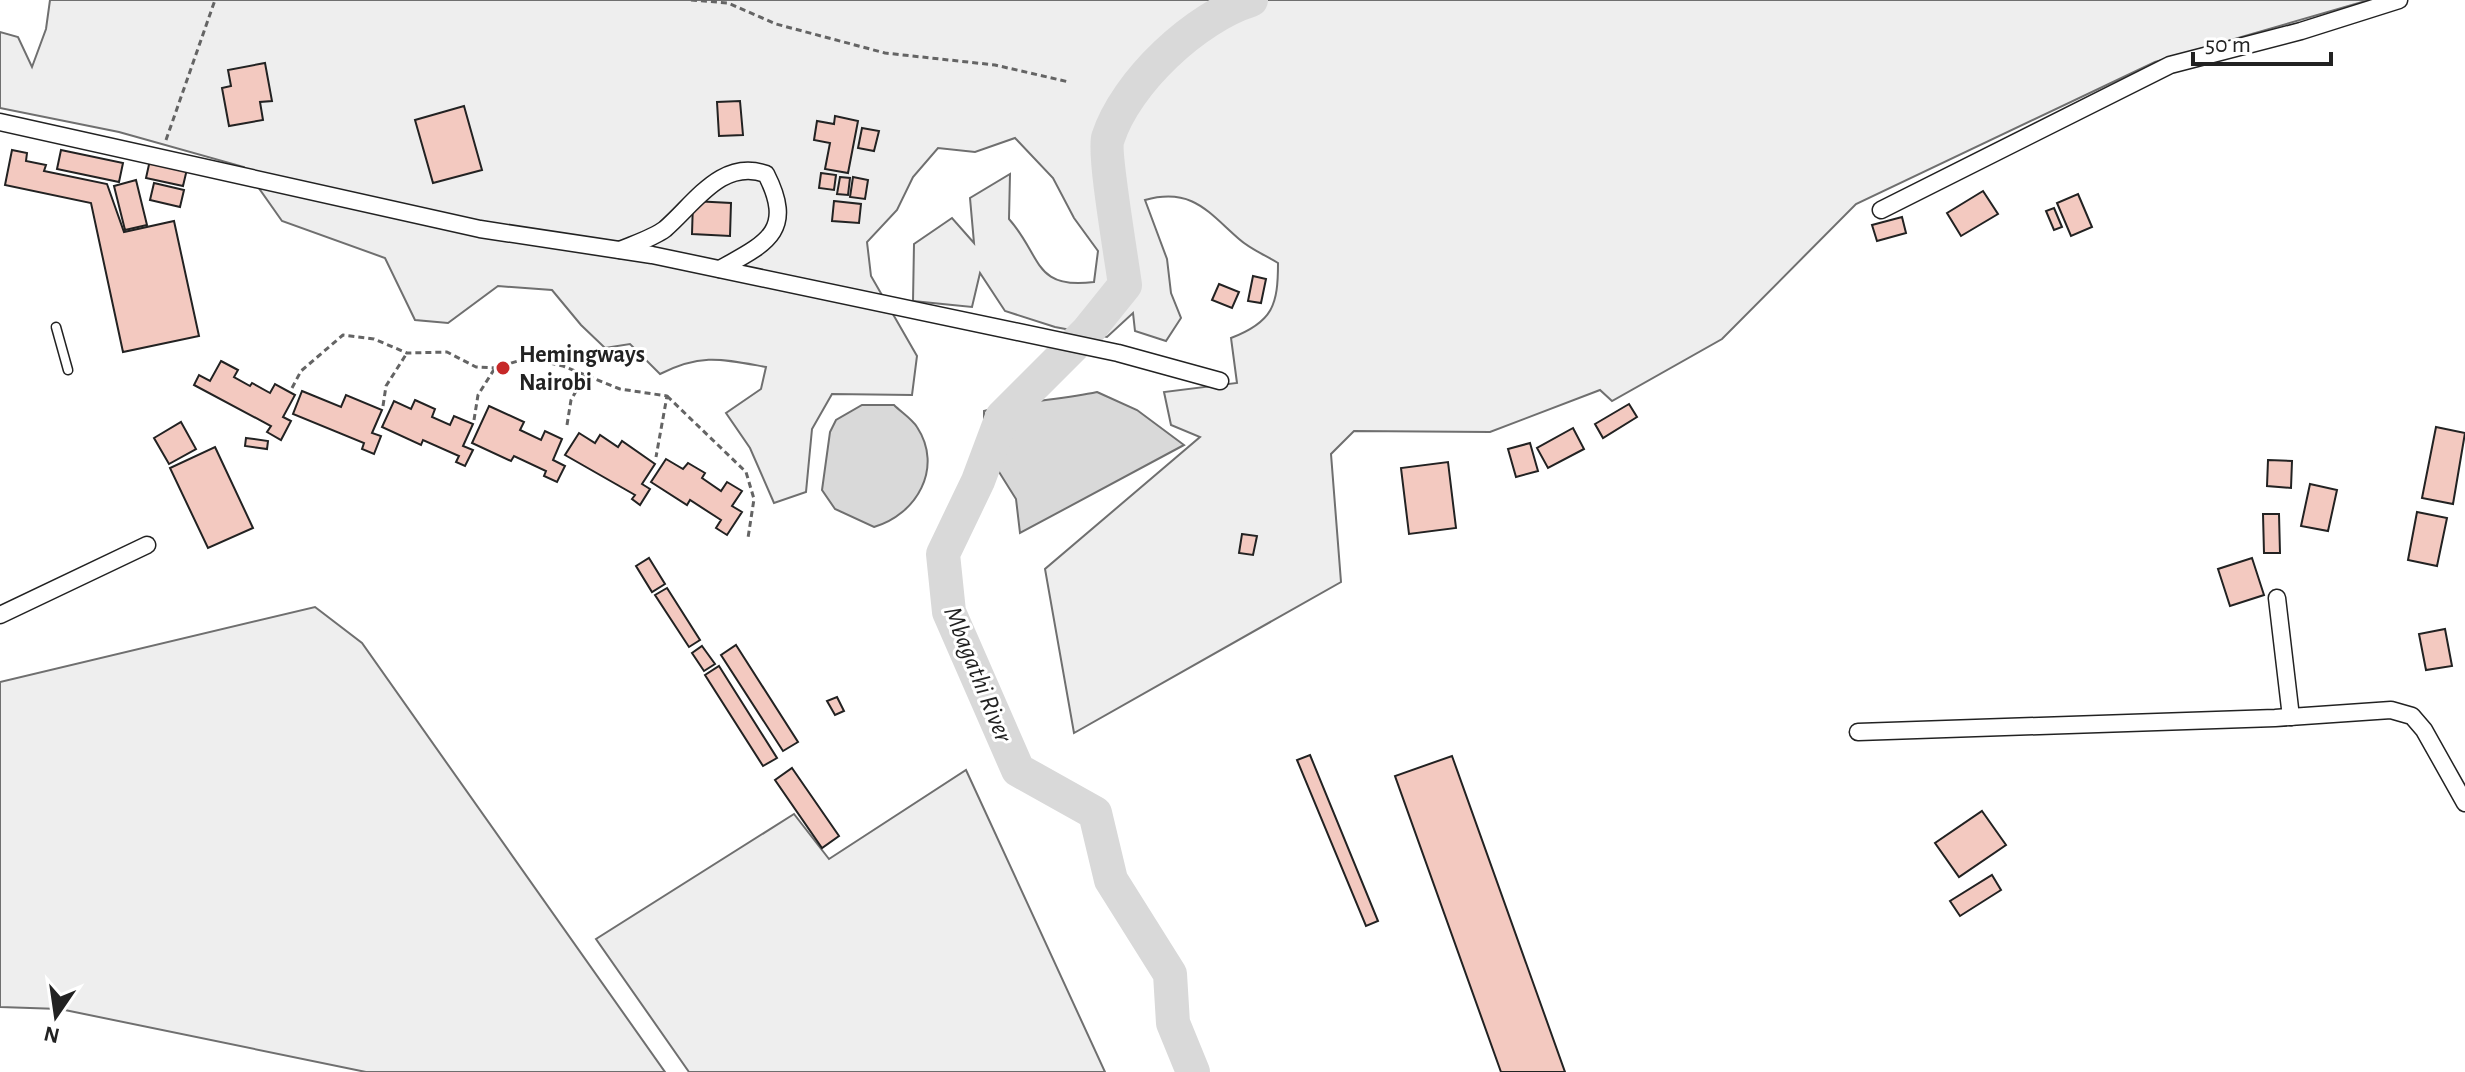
<svg xmlns="http://www.w3.org/2000/svg" width="2465" height="1072" font-family="'Alegreya Sans',sans-serif">
<rect width="100%" height="100%" fill="#fff"/>
<!-- green -->
<g fill="#eee" stroke="#6f6f6f" stroke-width="2">
<path d="M50,0H2369L2155,62L1856,204L1722,339L1612,401L1600,390L1490,432L1354,431L1331,454L1341,582L1074,733L1045,569L1200,437L1171,425L1164,392L1237,383L1231,338C1273,322 1278,305 1278,263C1265,255 1250,249 1239,239C1208,212 1192,187 1145,200L1167,259L1171,293L1181,318L1166,341L1135,331L1133,313L1107,337L1055,327L1005,311L980,273L972,307L913,301L914,244L952,218L974,243L970,198L1010,174L1009,219C1042,256 1033,290 1094,282L1098,251L1074,218L1053,178L1015,138L975,152L938,148L913,177L897,210L867,242L871,276L917,356L912,395L832,394L812,429L806,492L774,503L750,448L726,413L761,389L766,367C722,359 701,353 660,374L630,344L605,348L581,325L552,290L498,286L448,323L415,320L385,258L282,221L244,167L119,132L0,108V32L18,37L32,67L46,29Z"/>
<polygon points="315,607 362,643 665,1072 366,1072 60,1009 0,1007 0,682"/>
<polygon points="966,770 1105,1072 689,1072 596,939 794,814 829,859"/>
</g>
<!-- water -->
<g fill="#d9d9d9" stroke="#6f6f6f" stroke-width="2">
<path d="M1097,392L1137,410L1184,445L1020,533L1016,499L984,448V411C1022,401 1059,400 1097,392Z"/>
<path d="M862,405H894C901,412 912,419 917,427C944,468 916,515 874,527L835,509L822,490L830,432L836,420Z"/>
</g>
<g fill="none" stroke-linecap="round" stroke-linejoin="round">
<!-- river -->
<path stroke="#d9d9d9" stroke-width="34" d="M1193,1072L1173,1023L1170,974L1111,880L1095,813L1018,770L949,612L943,554L978,481L1002,417L1088,331L1125,285C1122,262 1103,151 1108,138C1126,82 1196,17 1251,0"/>
</g>
<!-- building -->
<g fill="#f3c9c0" stroke="#222" stroke-width="2">
<polygon points="265,63 272,101 260,102 263,120 229,126 222,88 231,86 228,70"/>
<polygon points="740,101 743,135 719,136 717,102"/>
<polygon points="464,106 482,170 433,183 415,120"/>
<polygon points="835,116 858,121 848,173 825,169 830,143 814,140 817,121 834,124"/>
<polygon points="862,128 879,131 874,151 858,148"/>
<polygon points="12,150 27,153 26,161 46,165 44,171 107,184 124,232 174,221 199,336 123,352 91,203 5,185"/>
<polygon points="61,150 123,163 119,182 57,169"/>
<polygon points="150,160 187,169 183,186 146,178"/>
<polygon points="821,173 836,175 834,190 819,188"/>
<polygon points="840,177 850,178 848,195 837,194"/>
<polygon points="853,177 868,180 865,199 850,197"/>
<polygon points="136,180 147,225 125,230 114,186"/>
<polygon points="154,183 184,190 180,207 150,200"/>
<polygon points="1983,191 1998,214 1961,236 1947,213"/>
<polygon points="2078,194 2092,227 2071,236 2057,203"/>
<polygon points="693,201 731,203 730,236 692,234"/>
<polygon points="834,201 861,204 859,223 832,221"/>
<polygon points="2054,208 2062,227 2054,230 2046,211"/>
<polygon points="1902,217 1906,233 1877,241 1872,225"/>
<polygon points="1253,276 1266,279 1261,303 1248,301"/>
<polygon points="1219,284 1239,292 1232,308 1212,300"/>
<polygon points="221,361 238,370 234,377 250,386 252,383 270,393 275,384 295,395 283,417 291,421 281,440 267,432 271,426 194,385 199,375 210,381"/>
<polygon points="302,391 341,407 346,395 382,410 372,433 381,436 374,454 362,449 364,443 293,414"/>
<polygon points="415,400 435,409 432,417 450,425 454,416 473,424 463,446 473,450 465,466 456,462 459,456 423,440 421,445 382,427 394,401 411,409"/>
<polygon points="1629,404 1637,417 1603,438 1595,424"/>
<polygon points="489,406 524,422 520,430 541,440 545,431 562,439 553,460 565,466 557,482 544,476 546,471 514,456 511,461 472,443"/>
<polygon points="181,422 196,449 169,464 154,438"/>
<polygon points="2436,427 2465,433 2453,504 2422,498"/>
<polygon points="1573,428 1584,449 1548,468 1537,448"/>
<polygon points="579,433 595,443 600,435 618,447 622,441 655,464 642,484 650,489 640,505 632,499 635,495 565,455"/>
<polygon points="246,438 268,441 267,449 245,446"/>
<polygon points="1530,443 1538,471 1516,477 1508,449"/>
<polygon points="215,447 253,528 208,548 170,468"/>
<polygon points="666,459 683,469 688,463 705,473 702,478 721,491 727,482 742,491 732,506 742,512 727,535 716,528 721,520 690,500 687,505 651,482"/>
<polygon points="2268,460 2292,461 2291,488 2267,486"/>
<polygon points="1448,462 1456,528 1409,534 1401,468"/>
<polygon points="2310,484 2337,490 2328,531 2301,526"/>
<polygon points="2417,512 2447,518 2437,566 2408,560"/>
<polygon points="2263,514 2279,514 2280,553 2264,553"/>
<polygon points="1242,534 1257,536 1253,555 1239,553"/>
<polygon points="649,558 665,584 652,592 636,566"/>
<polygon points="2252,558 2264,595 2230,606 2218,569"/>
<polygon points="667,588 700,640 689,647 655,595"/>
<polygon points="2445,629 2452,666 2426,670 2419,634"/>
<polygon points="736,645 798,742 783,751 721,655"/>
<polygon points="702,646 715,664 704,671 692,653"/>
<polygon points="719,666 777,758 763,766 705,675"/>
<polygon points="837,697 844,711 835,715 827,701"/>
<polygon points="1310,755 1378,921 1366,926 1297,760"/>
<polygon points="1452,756 1565,1072 1501,1072 1395,776"/>
<polygon points="792,768 839,836 822,848 775,780"/>
<polygon points="1982,811 2006,845 1959,877 1935,843"/>
<polygon points="1992,875 2001,890 1960,916 1950,901"/>
</g>
<g fill="none" stroke-linecap="round" stroke-linejoin="round">
<!-- service casing -->
<g stroke="#222" stroke-width="11">
<polyline id="service" points="56,327 68,370"/>
</g>
<!-- minor casing -->
<g stroke="#222" stroke-width="19">
<g id="minor">
<polyline points="0,122 480,229 652,255 1118,353 1220,381"/>
<polyline points="1881,210 2170,65 2301,31 2399,0"/>
<path d="M620,250C634,244 653,238 665,229C695,203 722,158 766,174C795,231 767,243 720,269"/>
<polyline points="2277,598 2291,717"/>
<polyline points="0,615 147,545"/>
<polyline points="1858,732 2275,718 2391,710 2412,716 2424,730 2465,803"/>
</g>
</g>
<!-- path -->
<g stroke="#646464" stroke-width="3" stroke-dasharray="6 4" stroke-linecap="butt">
<polyline points="691,0 728,3 776,24 885,53 995,65 1069,82"/>
<polyline points="166,140 215,0"/>
<polyline points="292,388 301,371 343,335 374,339 407,353 447,352 476,367 495,368 528,358 563,366 620,389 667,396 656,457"/>
<polyline points="667,396 746,472 754,499 748,538"/>
<polyline points="383,406 386,386 407,353"/>
<polyline points="474,420 478,395 495,368"/>
<polyline points="567,425 571,400 585,375"/>
</g>
<!-- service -->
<use href="#service" stroke="#fff" stroke-width="8"/>
<!-- minor -->
<use href="#minor" stroke="#fff" stroke-width="16"/>
</g>
<!-- markers -->
<circle fill="#c62828" stroke="#fff" stroke-width="3" cx="503" cy="368" r="8"/>
<g text-anchor="middle" stroke-width="6" stroke-linejoin="round" paint-order="stroke">
<!-- poi labels -->
<g font-size="24" font-weight="bold" fill="#222" stroke="#fff" text-anchor="start">
<text x="519" y="362">Hemingways<tspan x="519" dy="28">Nairobi</tspan></text>
</g>
<!-- water labels -->
<g font-size="26" font-style="italic" fill="#222" stroke="#fff">
<text transform="translate(979 674) rotate(68)" y="9">Mbagathi River</text>
</g>
</g>
<!-- north arrow -->
<g transform="translate(56 1016) rotate(193)" stroke="#ffffff" stroke-width="6" paint-order="stroke">
<path d="M0-6L14 30L0 20L-14 30Z" fill="#222222"/>
<text y="-12" font-size="22" font-weight="bold" text-anchor="middle" fill="#222222">N</text>
</g>
<!-- scale -->
<path d="M2193 52v12h138v-12" fill="none" stroke="#222222" stroke-width="4"/>
<text x="2205" y="52" font-size="24" fill="#222222" stroke="#ffffff" stroke-width="6" paint-order="stroke">50 m</text>
</svg>
